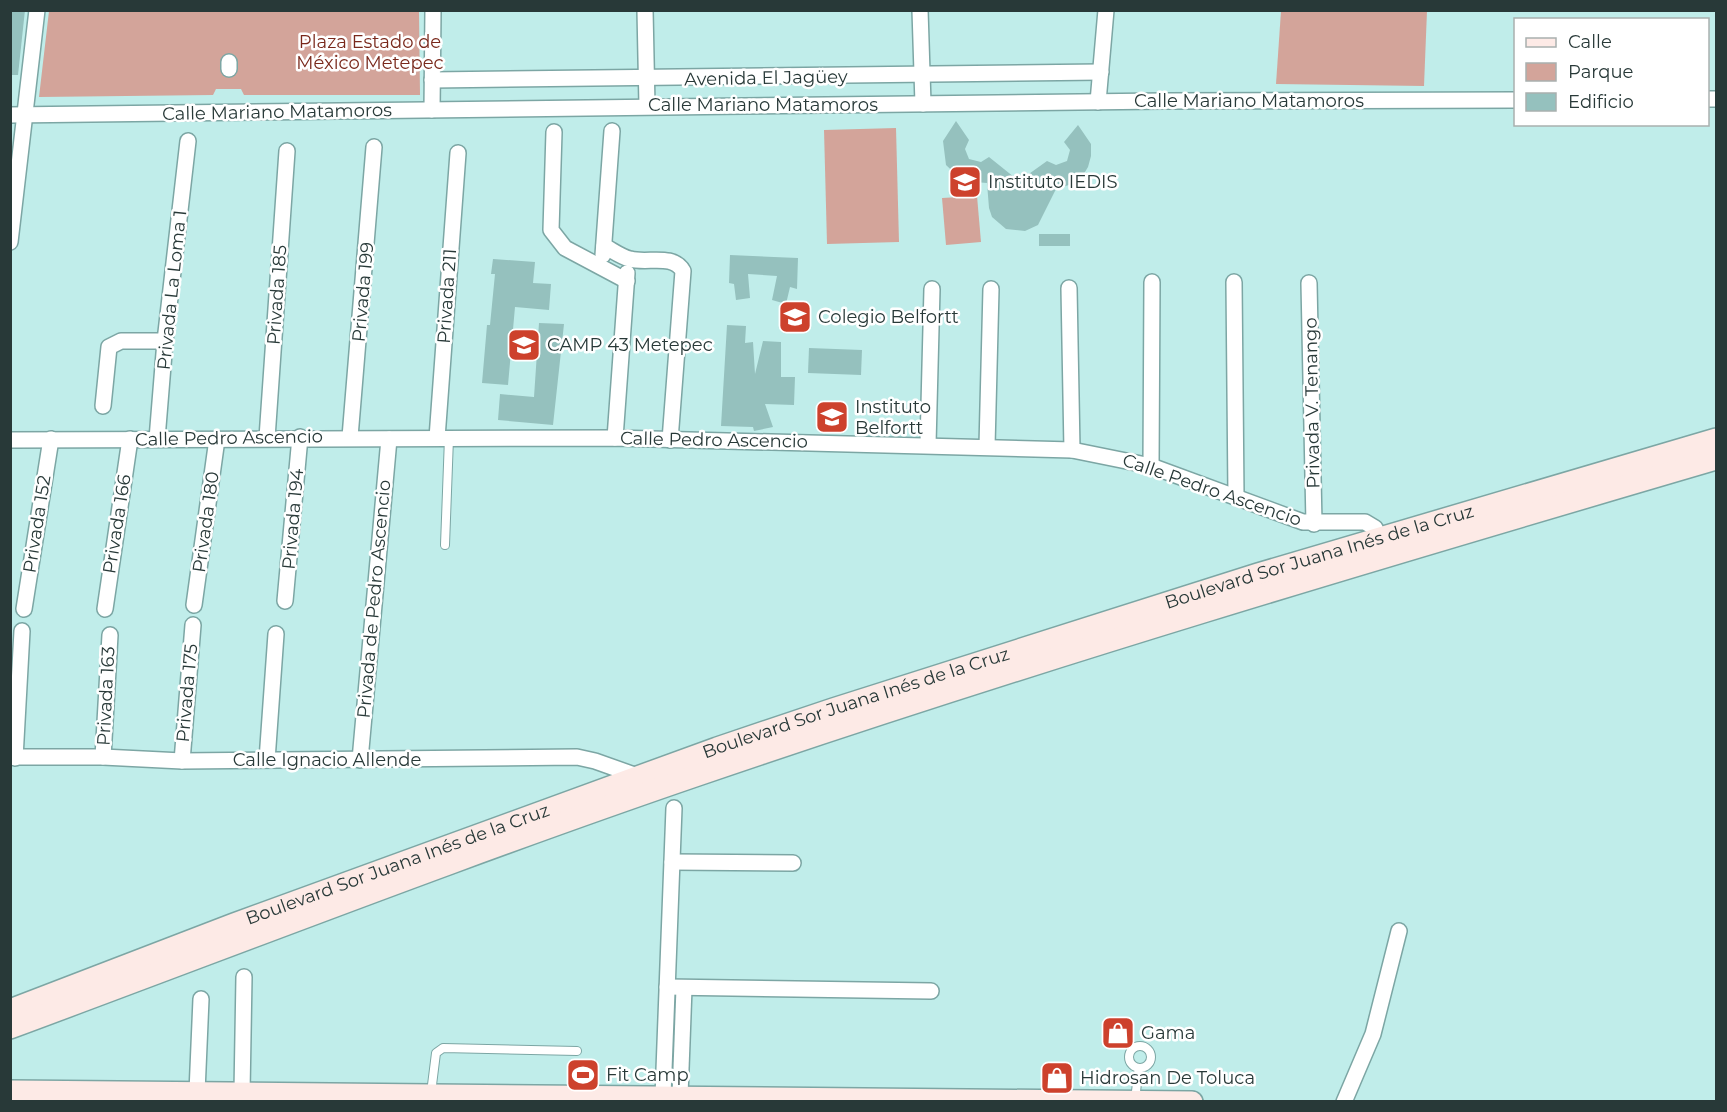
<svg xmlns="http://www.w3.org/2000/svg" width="1727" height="1112" font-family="Montserrat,sans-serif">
<rect width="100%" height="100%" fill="#c0edea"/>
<!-- green -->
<g fill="#d3a49a">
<polygon points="49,11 419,11 420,95 244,95 241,89 216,89 213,95 39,97"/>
<polygon points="1281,11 1427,11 1424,86 1276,84"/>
<polygon points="896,128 899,242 827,244 824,130"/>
<polygon points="977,196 981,242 946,245 942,198"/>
</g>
<!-- building -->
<g fill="#95c1be">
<polygon points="10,10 25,10 18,75 10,75"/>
<polygon points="956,121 969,140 965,149 969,159 981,162 989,157 1019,181 1047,161 1056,165 1067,161 1070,150 1064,142 1078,125 1091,144 1091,156 1088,167 1082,177 1072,184 1056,189 1038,225 1025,231 1006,229 992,217 989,208 987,183 963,181 946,165 943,141"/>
<rect x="1039" y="234" width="31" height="12"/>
<polygon points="730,255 798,258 797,289 790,287 786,304 772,300 777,276 748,274 750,298 736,300 734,284 729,283"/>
<polygon points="493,259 535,262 533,283 551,284 549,310 515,307 508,385 482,383 487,325 490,325 495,274 491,274"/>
<polygon points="539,323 564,324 553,425 498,420 500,394 534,397"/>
<polygon points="727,325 746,326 745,343 753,342 755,374 763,341 781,342 781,377 795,377 794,405 765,404 773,427 754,431 753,427 721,426"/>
<polygon points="809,348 862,350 861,375 808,373"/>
</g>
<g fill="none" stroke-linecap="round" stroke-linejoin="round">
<!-- lane casing -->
<g stroke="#7ca6a4" stroke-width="10">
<g id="lane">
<polyline points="445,545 449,438"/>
<circle cx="1140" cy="1057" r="11"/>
<polyline points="431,1093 436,1053 443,1048 577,1051"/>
<polyline points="1135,1099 1139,1068"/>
</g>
</g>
<!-- street casing -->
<g stroke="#7ca6a4" stroke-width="18">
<g id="street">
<polyline points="645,10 647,106"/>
<polyline points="920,10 923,104"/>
<polyline points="229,69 229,62"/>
<polyline points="432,80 1101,72"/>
<polyline points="1708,99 1716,99"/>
<polyline points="1098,102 1106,10"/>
<polyline points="432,110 433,10"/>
<polyline points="10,115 1163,101 1516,100"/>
<polyline points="554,132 551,230 565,248 627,281"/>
<polyline points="10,242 37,10"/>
<path d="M604,246C612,250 621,257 630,259C647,264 673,253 683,271L670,440"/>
<polyline points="603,255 612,131"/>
<polyline points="1234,282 1236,497"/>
<polyline points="1309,283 1314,524"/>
<polyline points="1069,288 1072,450"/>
<polyline points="103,406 109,347 121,341 165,341"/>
<polyline points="350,437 374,147"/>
<polyline points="267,438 287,151"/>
<polyline points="437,438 458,153"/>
<polyline points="615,438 627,273"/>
<polyline points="157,439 165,341 188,141"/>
<polyline points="10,440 615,438 1072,450 1151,466 1303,522 1365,522 1375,528 1383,546"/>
<polyline points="928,444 932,289"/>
<polyline points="987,446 991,289"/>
<polyline points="1151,466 1152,282"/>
<polyline points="285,601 300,437"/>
<polyline points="194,605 217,439"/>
<polyline points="24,609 51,439"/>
<polyline points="105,609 130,439"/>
<polyline points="10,757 103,757 182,761 577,757 595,761 640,777"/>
<polyline points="103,757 110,635"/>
<polyline points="15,758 22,631"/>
<polyline points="267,760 276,634"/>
<polyline points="360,760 389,439"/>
<polyline points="182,761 193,625"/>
<polyline points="672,862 793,863"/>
<polyline points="667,987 931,991"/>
<polyline points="197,1092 201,999"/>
<polyline points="242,1092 244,977"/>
<polyline points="663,1096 674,808"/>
<polyline points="680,1096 684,988"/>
<polyline points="1344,1102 1373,1034 1399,931"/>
</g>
</g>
<!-- secondary casing -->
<g stroke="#7ca6a4" stroke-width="24">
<g id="secondary">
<path id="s1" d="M10,1010L234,924L717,748L833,709L1258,574L1716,439"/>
<path d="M10,1028C239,943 467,854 698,775C1034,660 1375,559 1716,459"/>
<polyline points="10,1091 1192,1102"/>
</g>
</g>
<!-- lane -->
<use href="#lane" stroke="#fff" stroke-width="8"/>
<!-- street -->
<use href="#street" stroke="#fff" stroke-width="15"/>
<!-- secondary -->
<use href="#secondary" stroke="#fdeae6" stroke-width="21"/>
</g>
<!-- icons -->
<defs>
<g id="school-square" transform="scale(1.725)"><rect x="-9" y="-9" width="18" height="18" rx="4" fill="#cd412c" stroke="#fff"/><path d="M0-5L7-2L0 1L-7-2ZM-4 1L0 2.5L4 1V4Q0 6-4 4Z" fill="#fff"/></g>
<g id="shop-square" transform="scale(1.725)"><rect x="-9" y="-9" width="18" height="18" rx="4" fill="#cd412c" stroke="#fff"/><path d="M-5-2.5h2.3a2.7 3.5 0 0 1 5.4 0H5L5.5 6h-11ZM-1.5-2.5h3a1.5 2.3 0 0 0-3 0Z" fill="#fff"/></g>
<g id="stadium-square" transform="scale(1.725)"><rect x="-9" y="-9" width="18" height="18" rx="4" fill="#cd412c" stroke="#fff"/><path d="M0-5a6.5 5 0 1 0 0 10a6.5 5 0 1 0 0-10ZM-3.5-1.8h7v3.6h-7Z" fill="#fff"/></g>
</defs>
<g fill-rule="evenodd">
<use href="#school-square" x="965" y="182"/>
<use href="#school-square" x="795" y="317"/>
<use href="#school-square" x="524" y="345"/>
<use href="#school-square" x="832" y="417"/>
<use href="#shop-square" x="1118" y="1033"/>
<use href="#stadium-square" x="583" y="1075"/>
<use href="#shop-square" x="1057" y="1078"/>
</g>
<g text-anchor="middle" stroke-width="5" stroke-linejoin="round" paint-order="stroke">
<!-- park labels -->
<g font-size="18" fill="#79281b" stroke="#fff">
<text x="370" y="48">Plaza Estado de<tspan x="370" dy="21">México Metepec</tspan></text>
</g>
<!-- street labels -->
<g font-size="18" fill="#283938" stroke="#fff">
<text transform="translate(766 78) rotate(-1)" y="6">Avenida El Jagüey</text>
<text x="1249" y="107">Calle Mariano Matamoros</text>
<text x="763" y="111">Calle Mariano Matamoros</text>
<text transform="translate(277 112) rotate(-1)" y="6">Calle Mariano Matamoros</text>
<text transform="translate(172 290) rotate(-84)" y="6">Privada La Loma 1</text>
<text transform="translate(363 292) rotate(-85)" y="6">Privada 199</text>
<text transform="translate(277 295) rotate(-86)" y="6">Privada 185</text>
<text transform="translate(447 296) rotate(-86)" y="6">Privada 211</text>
<text transform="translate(1312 403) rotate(-91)" y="6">Privada V. Tenango</text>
<text transform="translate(229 438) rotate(-1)" y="6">Calle Pedro Ascencio</text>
<text transform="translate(714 440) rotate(1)" y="6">Calle Pedro Ascencio</text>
<text transform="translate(1212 490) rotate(19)" y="6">Calle Pedro Ascencio</text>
<text transform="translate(293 519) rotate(-85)" y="6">Privada 194</text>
<text transform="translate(206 522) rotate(-82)" y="6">Privada 180</text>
<text transform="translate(37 524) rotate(-81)" y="6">Privada 152</text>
<text transform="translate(117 524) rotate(-81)" y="6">Privada 166</text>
<text dy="6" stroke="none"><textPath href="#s1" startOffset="1386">Boulevard Sor Juana Inés de la Cruz</textPath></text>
<text transform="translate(374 599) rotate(-85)" y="6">Privada de Pedro Ascencio</text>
<text transform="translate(187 693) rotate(-85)" y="6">Privada 175</text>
<text transform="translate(106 696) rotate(-87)" y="6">Privada 163</text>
<text dy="6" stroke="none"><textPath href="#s1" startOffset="900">Boulevard Sor Juana Inés de la Cruz</textPath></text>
<text x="327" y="766">Calle Ignacio Allende</text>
<text dy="6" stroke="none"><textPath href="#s1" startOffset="414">Boulevard Sor Juana Inés de la Cruz</textPath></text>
</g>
<!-- poi labels -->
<g font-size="18" fill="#283938" stroke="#fff" text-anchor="start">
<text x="988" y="188">Instituto IEDIS</text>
<text x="818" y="323">Colegio Belfortt</text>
<text x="547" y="351">CAMP 43 Metepec</text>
<text x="855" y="413">Instituto<tspan x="855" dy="21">Belfortt</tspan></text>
<text x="1141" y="1039">Gama</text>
<text x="606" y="1081">Fit Camp</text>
<text x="1080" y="1084">Hidrosan De Toluca</text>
</g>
</g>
<!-- border -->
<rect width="1727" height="1112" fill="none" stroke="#283938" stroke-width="24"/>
<!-- legend -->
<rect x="1514" y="18" width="195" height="108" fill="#ffffff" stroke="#a9b0af" stroke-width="1.5"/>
<rect x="1526" y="38" width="30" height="9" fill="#fdeae6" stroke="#a9b0af" stroke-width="1.5"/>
<text x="1568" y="48" font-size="18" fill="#283938">Calle</text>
<rect x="1526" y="63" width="30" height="18" fill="#d3a49a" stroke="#a9b0af" stroke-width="1.5"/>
<text x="1568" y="78" font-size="18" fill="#283938">Parque</text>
<rect x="1526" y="93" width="30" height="18" fill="#95c1be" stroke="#a9b0af" stroke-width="1.5"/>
<text x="1568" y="108" font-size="18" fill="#283938">Edificio</text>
</svg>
